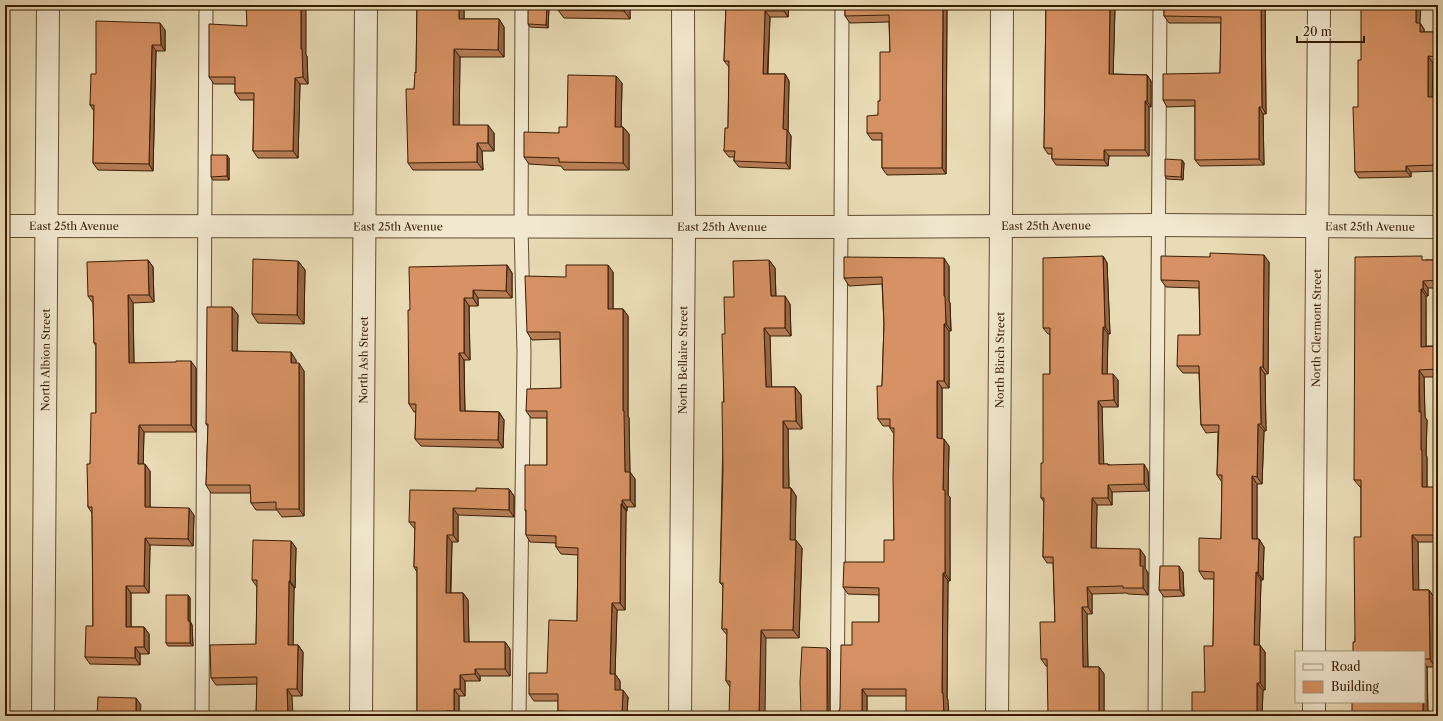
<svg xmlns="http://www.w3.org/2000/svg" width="1443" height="721" font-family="'Libre Caslon Text',serif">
<rect width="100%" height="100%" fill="#e9dbb5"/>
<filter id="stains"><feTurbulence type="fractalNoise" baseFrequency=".005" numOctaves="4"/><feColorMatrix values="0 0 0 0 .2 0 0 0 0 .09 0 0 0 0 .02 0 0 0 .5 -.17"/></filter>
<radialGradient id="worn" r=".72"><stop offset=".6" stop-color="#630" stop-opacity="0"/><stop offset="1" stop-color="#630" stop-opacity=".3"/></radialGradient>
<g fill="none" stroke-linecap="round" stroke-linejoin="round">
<!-- service casing -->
<g stroke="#654c30" stroke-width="15">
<g id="service">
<polyline points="202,716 206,5"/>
<polyline points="519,716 524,353 521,226 522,5"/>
<polyline points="837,716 841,227 842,5"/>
<polyline points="1155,716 1160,5"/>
</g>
</g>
<!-- minor casing -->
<g stroke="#654c30" stroke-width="24">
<g id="minor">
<path id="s1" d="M5,226L841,227L1159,225L1438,227"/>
<path id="s2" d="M1314,652L1319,5"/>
<path id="s3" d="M43,716L48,5"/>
<path id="s4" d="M361,716L366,5"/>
<path id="s5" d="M680,716L684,227L683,5"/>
<path id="s6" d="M997,716L1001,227L1002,5"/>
<polyline points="1314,716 1314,702"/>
</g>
</g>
<!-- service -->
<use href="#service" stroke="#f1e8cf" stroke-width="13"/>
<!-- minor -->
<use href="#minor" stroke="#f1e8cf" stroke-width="22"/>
</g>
<!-- wall -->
<g fill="#b87e56" stroke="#391c03">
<polygon points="417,5 464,5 464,19 499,19 504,27 504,57 460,57 459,125 494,133 494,151 482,151 483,170 413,170 408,163 414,89 416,73"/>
<polygon points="558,5 630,5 630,19 564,18 558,10"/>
<polygon points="726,5 789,5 788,17 770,17 768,74 785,74 789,81 788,131 791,136 790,169 739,167 734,161 734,157 729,157 724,151 728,128 729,67 724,61"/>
<polygon points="845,5 947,5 946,174 887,175 882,168 882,140 872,140 867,133 878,115 880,101 890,52 889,22 850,23 845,16"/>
<polygon points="1046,5 1121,5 1121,8 1115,8 1113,74 1147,75 1151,81 1151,107 1149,107 1149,156 1109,156 1108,166 1056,165 1052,159 1052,154 1048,154 1044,148"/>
<polygon points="1164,5 1265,5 1266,114 1263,114 1264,165 1200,166 1195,160 1195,106 1167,107 1163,100 1220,73 1221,23 1169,23 1164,16"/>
<polygon points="549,8 548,28 530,27 528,24"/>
<polygon points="1420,23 1424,29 1424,32 1438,32 1438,63 1433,63 1432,97 1438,97 1438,171 1411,172 1411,177 1359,178 1355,172 1358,107"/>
<polygon points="247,26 306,55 307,56 308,84 300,84 298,158 258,158 253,151 254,100 240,100 235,93 235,84 214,84 209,77"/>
<polygon points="165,30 165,51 156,51 153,171 98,170 93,163 94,111 90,105 96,74"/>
<polygon points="622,83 621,127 623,127 629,134 629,170 564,170 561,166 529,164 524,157 567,127"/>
<polygon points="229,158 229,180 213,180 211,177"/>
<polygon points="1182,160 1184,163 1183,180 1167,179 1165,176"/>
<polygon points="1103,256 1107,263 1110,334 1108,334 1107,374 1118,380 1118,407 1102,407 1103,464 1108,464 1109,465 1148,471 1149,491 1112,492 1112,505 1097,505 1096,548 1145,556 1145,568 1148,573 1148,595 1128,594 1127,593 1092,594 1092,614 1087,614 1088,667 1099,667 1104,674 1104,716 1048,666 1046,666 1041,659 1055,622 1053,563 1047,563 1043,557 1044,502 1041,498 1050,374 1050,334 1048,334 1043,328"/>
<polygon points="148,260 153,267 154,302 133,303 134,363 196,368 196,432 144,432 143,464 150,471 150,507 194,515 193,546 150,545 149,593 131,593 131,627 144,627 149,634 149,654 140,654 140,665 90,664 85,657 93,626 92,513 88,507 90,464 96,413 96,346 94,343 93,303 88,296"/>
<polygon points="769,260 775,268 776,296 790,304 791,336 770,336 771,387 795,387 801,395 802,429 788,429 789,488 791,488 796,496 795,540 802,548 799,638 766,638 730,687 726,681 727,635 722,629 723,586 720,583 725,334 734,297"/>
<polygon points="1425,260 1438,260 1438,288 1428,288 1428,296 1426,296 1426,346 1438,346 1438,377 1424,377 1425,417 1427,420 1426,455 1427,457 1427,487 1438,493 1438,542 1418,542 1418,590 1429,590 1434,597 1435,667 1427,667 1428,716 1352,716 1424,702 1424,652 1355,642 1361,537 1361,487 1360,487 1354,480"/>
<polygon points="298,261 305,270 304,324 258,323 252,314"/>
<polygon points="1269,262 1268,374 1265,374 1266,431 1264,431 1262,484 1257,484 1257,539 1259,539 1264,547 1263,580 1261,580 1259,645 1265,652 1265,690 1263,690 1262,716 1192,716 1205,692 1213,646 1214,579 1204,579 1199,571 1221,539 1222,482 1217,475 1218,432 1206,433 1201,425 1199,373 1183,373 1177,366 1200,335 1199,288 1166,287 1161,280"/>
<polygon points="507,265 512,273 512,298 478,298 478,306 469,306 470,360 464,360 465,411 499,412 504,420 503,448 421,446 415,439 416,412 414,412 409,404 410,310"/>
<polygon points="949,266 949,301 950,303 951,331 949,331 949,388 942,388 942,439 949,446 948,495 950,497 950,581 948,581 947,698 948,700 906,696 867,696 867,716 837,716 836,715 840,709 852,645 879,622 879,595 848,594 843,587 884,562 894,540 894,434 890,428 890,426 883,426 878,419 882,386 884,324 882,284 849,286 844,278"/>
<polygon points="613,272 613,309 623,309 628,316 628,416 629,418 630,472 635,479 635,507 627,507 627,511 626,511 625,610 617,610 615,674 620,681 620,690 628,697 627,716 562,716 558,711 558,701 534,701 529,694 547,673 577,621 578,555 561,554 556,547 556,543 530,542 526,535 526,512 525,510 547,465 547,418 531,418 526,411 561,388 560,339 532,340 527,332 566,277"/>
<polygon points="232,307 238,315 237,351 296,360 296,363 304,371 304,516 282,517 277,510 256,510 251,503 251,493 211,493 206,485 208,427 206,424"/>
<polygon points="509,489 514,496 514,517 458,515 458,542 452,542 451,593 463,593 468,600 469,642 505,642 510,649 510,676 480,676 480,681 465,681 465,696 459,696 459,716 417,716 417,572 414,567 415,529 409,522 476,491"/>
<polygon points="291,541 296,548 295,588 294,588 293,645 298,645 303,652 302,696 292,696 256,715 257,684 216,685 211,678 256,644 257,587 252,580"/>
<polygon points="1183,572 1184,596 1164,597 1159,590"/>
<polygon points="188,595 190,598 190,621 192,625 193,646 168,646 166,643"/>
</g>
<!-- shaded-wall -->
<g fill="#966646" stroke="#391c03">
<polygon points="301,5 306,5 306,55 307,56 308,84 303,77 301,49"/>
<polygon points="459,5 464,5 464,27 459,19"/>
<polygon points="547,5 549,8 548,28 546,25"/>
<polygon points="624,5 630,5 630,19 624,11"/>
<polygon points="784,5 789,5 788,17 784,11"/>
<polygon points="943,5 947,5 946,174 942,168"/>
<polygon points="1110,5 1113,5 1115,8 1113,80 1109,74"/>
<polygon points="1261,5 1265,5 1266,114 1262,107"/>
<polygon points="1416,5 1421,5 1420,23 1424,29 1424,38 1420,32 1416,23"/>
<polygon points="765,11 770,17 767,80 763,74"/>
<polygon points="499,19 504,27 504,57 498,50"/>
<polygon points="160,23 165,30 165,51 161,45"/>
<polygon points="152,45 156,51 153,171 149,164"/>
<polygon points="454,49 460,57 459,133 453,125"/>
<polygon points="1428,56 1433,63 1432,103 1428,97"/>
<polygon points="785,74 789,81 788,131 791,136 790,169 786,163 783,129"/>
<polygon points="1147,75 1151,81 1151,107 1147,101"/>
<polygon points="616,76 622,83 621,134 615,127"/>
<polygon points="295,78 300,84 298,158 293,151"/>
<polygon points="1145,101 1149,107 1149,156 1145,150"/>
<polygon points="1259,107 1263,114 1264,165 1259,159"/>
<polygon points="488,125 494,133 494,151 488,143"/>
<polygon points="623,127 629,134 629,170 623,163"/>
<polygon points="477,143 482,151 483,170 477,162"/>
<polygon points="1104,150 1109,156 1108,166 1104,160"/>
<polygon points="227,155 229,158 229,180 227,176"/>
<polygon points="1182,160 1184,163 1183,180 1181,177"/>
<polygon points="1406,166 1411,172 1411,177 1406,171"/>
<polygon points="1264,255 1269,262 1268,374 1263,367"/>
<polygon points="1103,256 1107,263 1110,334 1105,327"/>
<polygon points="944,258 949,266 949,301 950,303 951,331 946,324 944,296"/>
<polygon points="148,260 153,267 154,302 149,295"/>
<polygon points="769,260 775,268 776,304 771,296"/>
<polygon points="298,261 305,270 304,324 297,315"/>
<polygon points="507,265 512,273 512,298 506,291"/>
<polygon points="608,265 613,272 613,316 608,309"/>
<polygon points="1423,281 1428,288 1428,296 1423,289"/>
<polygon points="1421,289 1426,296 1426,354 1421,347"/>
<polygon points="473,290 478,298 478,306 473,298"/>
<polygon points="128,295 133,303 134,370 129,363"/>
<polygon points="785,296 790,304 791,336 785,328"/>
<polygon points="464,298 469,306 470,360 464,353"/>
<polygon points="232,307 238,315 237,359 232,351"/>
<polygon points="623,309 628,316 628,416 629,418 630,479 625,472 623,411"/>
<polygon points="944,324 949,331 949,388 944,381"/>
<polygon points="1103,327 1108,334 1107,380 1102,374"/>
<polygon points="764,328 770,336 772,395 766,387"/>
<polygon points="291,352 296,360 296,371 291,363"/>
<polygon points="459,353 464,360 465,419 460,411"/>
<polygon points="191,361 196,368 196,432 191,425"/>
<polygon points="299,363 304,371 304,516 299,509"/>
<polygon points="1260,367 1265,374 1266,431 1261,424"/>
<polygon points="1419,370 1424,377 1425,417 1427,420 1426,455 1427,457 1427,495 1422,487"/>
<polygon points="1113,374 1118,380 1118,407 1114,400"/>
<polygon points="937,381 942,388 942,446 937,438"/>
<polygon points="795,387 801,395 802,429 796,421"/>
<polygon points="1098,401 1102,407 1104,470 1099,464"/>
<polygon points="499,412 504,420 503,448 498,440"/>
<polygon points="783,421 788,429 789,496 783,488"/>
<polygon points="1258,424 1264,431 1262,484 1257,477"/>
<polygon points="139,425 144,432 143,471 138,464"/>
<polygon points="944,439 949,446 948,495 950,497 950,581 945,573 943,490"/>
<polygon points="145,464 150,471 150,515 145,507"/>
<polygon points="1144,464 1148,471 1149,491 1144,484"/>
<polygon points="630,472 635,479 635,507 630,500"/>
<polygon points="1252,476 1257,484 1257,546 1252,539"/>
<polygon points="1108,485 1112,492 1112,505 1108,498"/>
<polygon points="1434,487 1438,493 1438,516 1434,510"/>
<polygon points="791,488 796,496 795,548 790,540"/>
<polygon points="509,489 514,496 514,517 509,510"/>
<polygon points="1092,498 1097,505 1096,555 1091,548"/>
<polygon points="622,500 627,507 627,511 622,504"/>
<polygon points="621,504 626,511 625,610 620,603"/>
<polygon points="189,508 194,515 193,546 188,539"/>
<polygon points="453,508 458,515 458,542 453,535"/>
<polygon points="447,535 452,542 450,600 446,593"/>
<polygon points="1412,535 1418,542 1419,598 1413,590"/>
<polygon points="145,538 150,545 149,593 144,586"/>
<polygon points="1259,539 1264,547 1263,580 1258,573"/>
<polygon points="796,540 802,548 799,638 793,630"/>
<polygon points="291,541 296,548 295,588 290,581"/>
<polygon points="1140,549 1145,556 1145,568 1148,573 1148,595 1143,588 1140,566"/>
<polygon points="1179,566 1183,572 1184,596 1180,590"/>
<polygon points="1256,572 1261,580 1259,652 1254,645"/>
<polygon points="943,573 948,581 947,698 948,700 949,716 944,716 942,693"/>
<polygon points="289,581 294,588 293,652 288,645"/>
<polygon points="126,586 131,593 131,634 126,627"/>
<polygon points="1087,587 1092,594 1092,614 1088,607"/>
<polygon points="1429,590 1434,597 1435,667 1430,659"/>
<polygon points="463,593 468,600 469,649 464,642"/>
<polygon points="188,595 190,598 190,625 188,621"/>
<polygon points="612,603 617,610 615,674 620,681 620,697 615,690 610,674"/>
<polygon points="1082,607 1087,614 1088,674 1083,667"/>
<polygon points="190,621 192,625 193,646 190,643"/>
<polygon points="144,627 149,634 149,654 144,647"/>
<polygon points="761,630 766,638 765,716 759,716"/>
<polygon points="505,642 510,649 510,676 505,669"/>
<polygon points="298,645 303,652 302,696 297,689"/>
<polygon points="1260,645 1265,652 1265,690 1260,683"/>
<polygon points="135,647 140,654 140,665 135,658"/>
<polygon points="827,648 830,651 830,716 828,716"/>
<polygon points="1424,662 1427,667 1428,716 1423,716 1423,702 1424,702"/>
<polygon points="1099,667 1104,674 1104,716 1099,716"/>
<polygon points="475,669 480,676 480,681 475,674"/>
<polygon points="460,675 465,681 465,696 460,689"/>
<polygon points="1257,683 1263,690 1262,716 1257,716"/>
<polygon points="287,689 292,696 293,716 288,716"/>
<polygon points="454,689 459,696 459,716 457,716 454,711"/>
<polygon points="862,689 867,696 867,716 862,716"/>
<polygon points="623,690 628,697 627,716 622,716"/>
<polygon points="136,698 141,705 140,716 136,716"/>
<polygon points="446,711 449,716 446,716"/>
</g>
<!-- building -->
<g fill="#d69264" stroke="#391c03">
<polygon points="246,5 301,5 301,49 302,49 303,77 295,78 293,151 253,151 254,93 235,93 235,77 209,77 209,24 247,26"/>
<polygon points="417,5 459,5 459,19 499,19 498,50 454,49 453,125 488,125 488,143 477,143 477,162 408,163 406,89 414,89 415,72 416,73"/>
<polygon points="528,5 547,5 546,25 528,24"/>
<polygon points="558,5 624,5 624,11 558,10"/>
<polygon points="726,5 784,5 784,11 765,11 763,74 785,74 783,129 787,130 786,163 734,161 735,151 724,151 725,128 728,128 729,61 724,61"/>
<polygon points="845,5 943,5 942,168 882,168 882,133 867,133 867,116 878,115 878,101 880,101 880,52 890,52 889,15 845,16"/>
<polygon points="1046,5 1110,5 1109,74 1147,75 1147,101 1145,101 1145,150 1104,150 1104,160 1052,159 1052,148 1044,148"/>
<polygon points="1164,5 1261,5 1262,107 1259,107 1259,159 1195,160 1195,100 1163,100 1163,74 1220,73 1221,17 1164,16"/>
<polygon points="1361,5 1416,5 1416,23 1420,23 1420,32 1438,32 1438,57 1428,56 1428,97 1438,97 1438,165 1406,166 1406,171 1355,172 1353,107 1358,107 1358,60 1361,60"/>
<polygon points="96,21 160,23 161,45 152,45 149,164 93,163 94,105 90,105 91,74 96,74"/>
<polygon points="568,75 616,76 615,127 623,127 623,163 559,162 559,158 524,157 524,132 559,133 559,127 567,127"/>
<polygon points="211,155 227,155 227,176 211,177"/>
<polygon points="1165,159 1182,160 1181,177 1165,176"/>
<polygon points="1210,253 1264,255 1263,367 1260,367 1261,424 1258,424 1257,477 1252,476 1252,539 1259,539 1258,573 1256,572 1254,645 1260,645 1260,683 1257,683 1257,716 1192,716 1192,692 1205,692 1204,646 1213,646 1214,572 1199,571 1199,538 1221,539 1222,475 1217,475 1219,425 1201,425 1199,366 1177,366 1178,335 1200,335 1199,281 1161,280 1161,256 1210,257"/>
<polygon points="1103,256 1105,327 1103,327 1102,374 1113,374 1114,400 1098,401 1099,464 1108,464 1108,465 1144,464 1144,484 1108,485 1108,498 1092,498 1091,548 1140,549 1140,566 1143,566 1143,588 1123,588 1123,586 1087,587 1088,607 1082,607 1083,667 1099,667 1099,716 1048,716 1047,659 1041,659 1040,622 1055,622 1053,557 1043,557 1044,498 1041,498 1041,463 1043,463 1043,374 1050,374 1050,328 1043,328 1043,258"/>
<polygon points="1422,256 1422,260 1438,260 1438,280 1423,281 1423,289 1421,289 1421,347 1438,346 1438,369 1419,370 1419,412 1421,412 1421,450 1422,450 1422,487 1434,487 1434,510 1438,510 1438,535 1412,535 1413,590 1429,590 1430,659 1424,659 1424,652 1353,652 1353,642 1355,642 1354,537 1361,537 1361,480 1354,480 1355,257"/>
<polygon points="844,257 944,258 944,296 945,296 946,324 944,324 944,381 937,381 937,438 944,439 943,490 945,490 945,573 943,573 942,693 943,693 944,716 906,716 906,689 862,689 862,715 836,715 840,709 841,645 852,645 852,622 879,622 879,588 843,587 844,562 884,562 884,540 894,540 893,478 894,428 890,428 890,419 878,419 877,386 882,386 884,324 882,277 844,278"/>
<polygon points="253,259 298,261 297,315 252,314"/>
<polygon points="148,260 149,295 128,295 129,363 176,362 176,361 191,361 191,425 139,425 138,464 145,464 145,507 189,508 188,539 145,538 144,586 126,586 126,627 144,627 144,647 135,647 135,658 85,657 86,626 93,626 92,507 88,507 87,464 90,464 91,413 96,413 96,343 94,343 93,296 88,296 87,262"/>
<polygon points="769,260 771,296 785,296 785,328 764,328 766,387 795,387 796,421 783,421 783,488 791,488 790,540 796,540 793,630 761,630 759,716 729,716 730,681 726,681 727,629 722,629 723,583 720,583 723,470 722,402 724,402 722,334 725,334 724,297 734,297 733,261"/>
<polygon points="507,265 506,291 473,290 473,298 464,298 464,353 459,353 460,411 499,412 498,440 415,439 416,404 409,404 408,310 410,310 409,267"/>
<polygon points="566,265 608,265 608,309 623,309 623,411 624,411 625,472 630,472 630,500 622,500 622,504 621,504 620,603 612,603 610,674 615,674 615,690 623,690 622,716 582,716 582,712 558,711 558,694 529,694 529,673 547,673 549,620 577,621 578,548 556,547 556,536 526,535 526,510 525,510 525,465 547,465 547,411 526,411 527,389 561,388 560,332 527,332 525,276 566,277"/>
<polygon points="207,307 232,307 232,351 291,352 291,363 299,363 299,509 276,509 276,502 251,503 250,485 206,485 208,424 206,424"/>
<polygon points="476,488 509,489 509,510 453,508 453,535 447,535 446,593 463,593 464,642 505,642 505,669 475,669 475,674 460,675 460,689 454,689 454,711 446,711 446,716 417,716 417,567 414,567 415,522 409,522 410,490 476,491"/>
<polygon points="253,540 291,541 290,581 289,581 288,645 298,645 297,689 287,689 288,716 238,716 256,715 257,677 211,678 210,645 256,644 257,580 252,580"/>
<polygon points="1160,566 1179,566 1180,590 1159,590"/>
<polygon points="166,595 188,595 188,621 190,621 190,643 166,643"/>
<polygon points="802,647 827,648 827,716 801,716 800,682"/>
<polygon points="98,697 136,698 136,716 97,716"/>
<rect x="1352" y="702" width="71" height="14"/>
</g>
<g text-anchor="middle" stroke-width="3" stroke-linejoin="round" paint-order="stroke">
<!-- street labels -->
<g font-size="11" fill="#391c03" stroke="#f1e8cf">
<text dy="4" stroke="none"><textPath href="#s1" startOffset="69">East 25th Avenue</textPath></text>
<text dy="4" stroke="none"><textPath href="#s1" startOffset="1041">East 25th Avenue</textPath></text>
<text dy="4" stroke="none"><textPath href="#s1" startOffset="1365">East 25th Avenue</textPath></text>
<text dy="4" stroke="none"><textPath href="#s1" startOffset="393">East 25th Avenue</textPath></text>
<text dy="4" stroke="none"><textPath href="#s1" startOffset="717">East 25th Avenue</textPath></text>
<text dy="4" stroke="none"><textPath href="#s2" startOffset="324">North Clermont Street</textPath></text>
<text dy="4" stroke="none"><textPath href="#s3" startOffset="356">North Albion Street</textPath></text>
<text dy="4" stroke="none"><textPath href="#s4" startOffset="356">North Ash Street</textPath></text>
<text dy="4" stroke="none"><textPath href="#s5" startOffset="356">North Bellaire Street</textPath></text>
<text dy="4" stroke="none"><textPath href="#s6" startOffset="356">North Birch Street</textPath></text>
</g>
</g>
<!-- margin -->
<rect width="1443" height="721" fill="none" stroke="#e9dbb5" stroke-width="20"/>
<rect x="6" y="6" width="1431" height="709" fill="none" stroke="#391c03" stroke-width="2"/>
<rect x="10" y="10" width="1423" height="701" fill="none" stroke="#391c03"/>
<!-- legend -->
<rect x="1295" y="651" width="130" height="52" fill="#f1e8cf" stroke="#a7967d"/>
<rect x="1303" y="664" width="20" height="6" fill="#f1e8cf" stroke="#a7967d"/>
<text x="1331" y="671" font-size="12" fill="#391c03">Road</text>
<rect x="1303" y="681" width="20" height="12" fill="#d69264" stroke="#a7967d"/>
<text x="1331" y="691" font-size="12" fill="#391c03">Building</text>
<!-- scale -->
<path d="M1297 36v6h67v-6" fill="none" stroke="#391c03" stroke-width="2"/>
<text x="1303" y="36" font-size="12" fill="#391c03" stroke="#f1e8cf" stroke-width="3" paint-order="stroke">20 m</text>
<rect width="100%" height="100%" filter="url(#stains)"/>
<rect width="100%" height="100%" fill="url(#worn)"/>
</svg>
